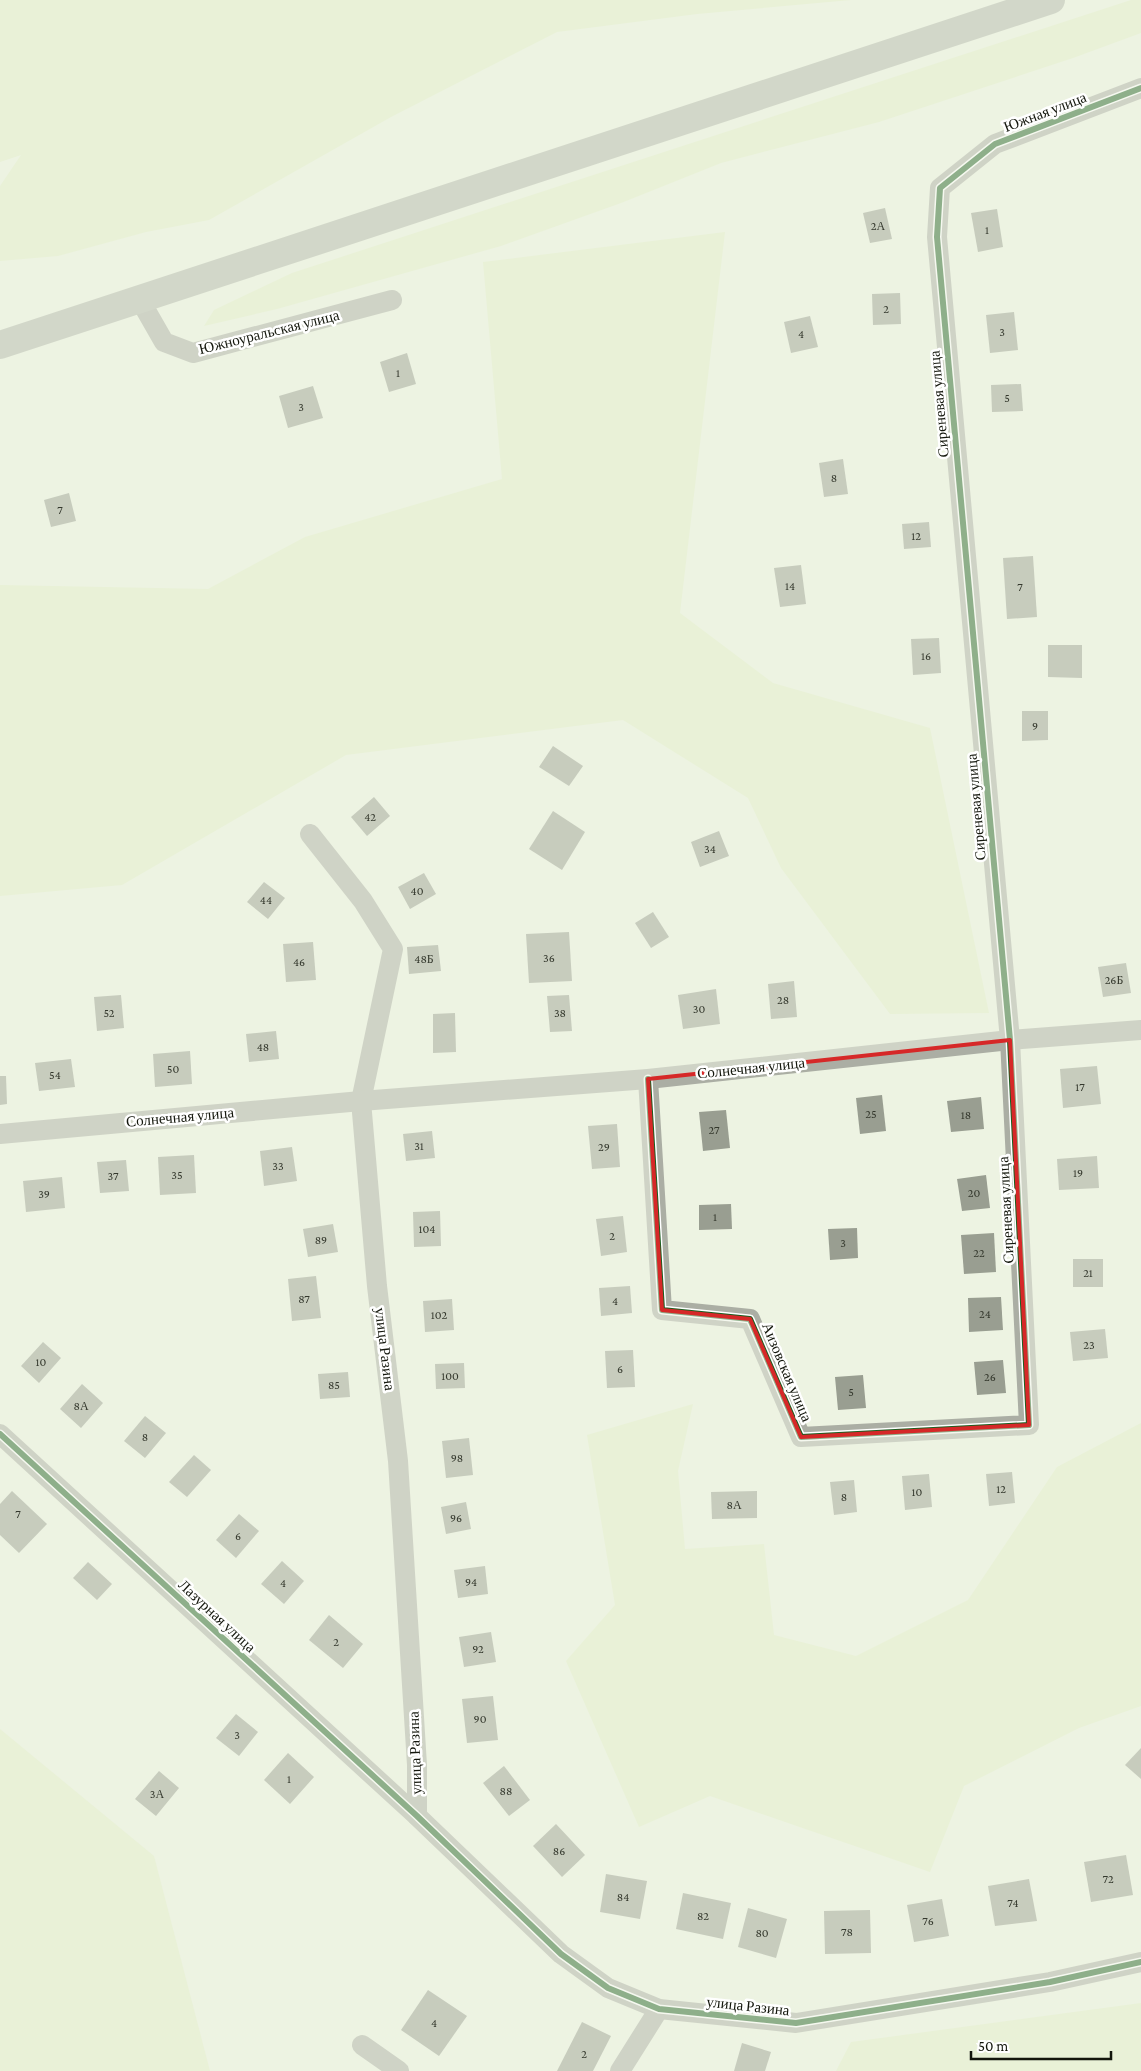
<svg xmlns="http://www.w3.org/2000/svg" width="1141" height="2071" font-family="'Crimson Pro',serif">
<rect width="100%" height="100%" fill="#edf3e2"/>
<!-- green -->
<g fill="#e4f0ca">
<polygon points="0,0 851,0 697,14 557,32 391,117 209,220 146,232 58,256 0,261 0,186 21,155 0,162"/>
<polygon points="1131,0 1141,0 1141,33 1073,58 879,122 721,163 621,203 501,246 277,309 204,326 214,310 292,273"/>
<polygon points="725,232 680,613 773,683 930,728 989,1013 890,1014 781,868 748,798 623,720 346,755 122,885 0,896 0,585 208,589 305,537 502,479 483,262"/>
<polygon points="693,1404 678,1471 685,1549 764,1544 774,1635 856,1656 968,1600 1057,1467 1141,1423 1141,1706 1079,1728 964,1786 930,1872 710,1796 639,1827 566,1661 615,1605 587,1435"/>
<polygon points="0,1729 154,1856 210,2071 0,2071"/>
<polygon points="1141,2003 1141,2071 836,2071 851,2042"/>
</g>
<!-- building -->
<g fill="#999e91">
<polygon points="885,208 892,239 870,243 863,213"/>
<polygon points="997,209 1003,247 978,252 971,213"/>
<polygon points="900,293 901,324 873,325 872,294"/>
<polygon points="1014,312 1018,350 990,353 986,315"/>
<polygon points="810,316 818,347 791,353 784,322"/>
<polygon points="407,353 416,384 389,392 380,362"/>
<polygon points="1021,384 1023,411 992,412 991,385"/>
<polygon points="313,386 323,418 288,428 279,396"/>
<polygon points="843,459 848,494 824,497 819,463"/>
<polygon points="69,493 76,521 51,527 44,500"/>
<polygon points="929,522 931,547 904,549 902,524"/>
<polygon points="1033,556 1037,617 1007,619 1003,558"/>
<polygon points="801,565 806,604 780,607 774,568"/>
<polygon points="939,638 941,673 913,675 911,639"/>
<polygon points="1048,645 1082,645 1082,678 1048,677"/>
<polygon points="1022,711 1048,711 1048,740 1022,741"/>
<polygon points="553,746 583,766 569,786 539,767"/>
<polygon points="374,797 390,816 367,836 351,817"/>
<polygon points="553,811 585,832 562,870 529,849"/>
<polygon points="719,831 729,856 700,867 691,842"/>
<polygon points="424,873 436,894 410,909 398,887"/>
<polygon points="264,882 285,898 268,919 247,902"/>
<polygon points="653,912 669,937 651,948 635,923"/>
<polygon points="569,932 572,981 529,983 526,934"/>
<polygon points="313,942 316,980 286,982 283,944"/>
<polygon points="438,945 441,971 409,974 407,947"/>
<polygon points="1126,963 1131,993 1103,997 1098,967"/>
<polygon points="794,981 797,1017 771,1019 768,984"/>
<polygon points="716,989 720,1024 683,1029 678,995"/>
<polygon points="121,995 124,1028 97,1031 94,997"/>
<polygon points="569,995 572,1031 550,1032 547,996"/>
<polygon points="455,1013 456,1052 433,1053 433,1014"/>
<polygon points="276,1031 279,1059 249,1062 246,1034"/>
<polygon points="190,1051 192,1084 155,1087 153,1054"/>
<polygon points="71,1059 75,1087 39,1091 35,1063"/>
<polygon points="1097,1066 1101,1104 1063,1108 1060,1069"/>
<polygon points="0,1076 6,1076 7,1104 0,1105"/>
<polygon points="882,1095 886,1131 860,1134 856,1098"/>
<polygon points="981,1097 984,1129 951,1132 947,1101"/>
<polygon points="726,1110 730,1148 703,1151 699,1112"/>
<polygon points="617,1124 620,1167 592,1169 588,1126"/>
<polygon points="432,1131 435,1158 406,1161 403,1134"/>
<polygon points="292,1147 297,1181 264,1186 260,1151"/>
<polygon points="194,1155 196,1193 160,1195 158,1157"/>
<polygon points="1097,1156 1099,1188 1059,1190 1057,1159"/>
<polygon points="126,1160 129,1191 100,1193 97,1162"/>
<polygon points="986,1175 990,1208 962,1211 957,1179"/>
<polygon points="62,1177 65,1208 26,1212 23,1181"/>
<polygon points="731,1204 732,1229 699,1230 699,1205"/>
<polygon points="440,1211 441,1246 414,1247 413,1212"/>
<polygon points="623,1216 627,1252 601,1256 596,1219"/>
<polygon points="333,1224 338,1252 308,1257 303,1229"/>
<polygon points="857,1228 858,1258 830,1260 828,1229"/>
<polygon points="994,1233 996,1272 964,1274 961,1235"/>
<rect x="1073" y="1259" width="30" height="28"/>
<polygon points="316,1276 321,1318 292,1321 288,1279"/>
<polygon points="630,1286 632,1313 601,1316 599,1288"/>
<polygon points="1001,1297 1003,1330 969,1332 968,1298"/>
<polygon points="452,1299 454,1330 425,1332 423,1301"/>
<polygon points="1105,1329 1108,1358 1073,1361 1070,1332"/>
<polygon points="43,1342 61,1358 39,1383 21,1366"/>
<polygon points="633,1350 635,1387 607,1388 605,1351"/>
<polygon points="1003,1360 1006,1393 977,1395 974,1362"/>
<polygon points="464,1363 465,1388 436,1389 435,1364"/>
<polygon points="348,1372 350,1397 320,1399 318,1374"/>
<polygon points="863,1375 866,1408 838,1410 835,1377"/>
<polygon points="82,1384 103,1403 81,1428 60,1409"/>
<polygon points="145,1416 166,1433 145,1458 124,1441"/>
<polygon points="469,1438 473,1475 446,1478 442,1441"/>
<polygon points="194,1455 211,1470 187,1497 169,1482"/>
<polygon points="1012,1472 1015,1503 989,1506 986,1474"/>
<polygon points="929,1474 932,1507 905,1510 902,1476"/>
<polygon points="854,1480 857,1512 834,1515 830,1482"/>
<polygon points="12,1491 47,1524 19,1553 0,1535 0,1504"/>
<polygon points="757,1491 757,1518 712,1519 711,1492"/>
<polygon points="466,1502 471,1529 446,1534 441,1507"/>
<polygon points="239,1514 259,1531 236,1558 216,1540"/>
<polygon points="282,1561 304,1581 284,1604 261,1584"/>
<polygon points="88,1562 112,1584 97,1600 73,1578"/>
<polygon points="485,1566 488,1594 458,1598 454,1570"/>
<polygon points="329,1615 363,1644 343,1668 309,1640"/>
<polygon points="491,1632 496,1662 464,1667 459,1637"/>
<polygon points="493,1696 498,1740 467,1743 462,1699"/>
<polygon points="236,1714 258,1732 239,1756 216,1738"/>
<polygon points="1141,1748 1141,1779 1125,1765"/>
<polygon points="288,1753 314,1777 290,1804 264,1780"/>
<polygon points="504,1766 530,1800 509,1816 483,1783"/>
<polygon points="159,1771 179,1788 156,1816 135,1799"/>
<polygon points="556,1824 585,1855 562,1877 533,1846"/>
<polygon points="1126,1855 1133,1895 1091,1902 1084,1862"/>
<polygon points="606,1874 647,1881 640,1919 600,1912"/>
<polygon points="1029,1879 1037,1921 995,1926 988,1886"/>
<polygon points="683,1893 731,1903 723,1939 676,1929"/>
<polygon points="942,1899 949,1936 914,1942 907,1905"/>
<polygon points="748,1908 787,1919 776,1958 738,1947"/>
<polygon points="870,1910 871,1953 825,1954 824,1911"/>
<polygon points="428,1990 467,2016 439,2056 401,2030"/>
<polygon points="582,2022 611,2036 593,2071 557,2071"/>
<polygon points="742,2043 771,2052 765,2071 734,2071"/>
</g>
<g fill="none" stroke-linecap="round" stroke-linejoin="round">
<!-- street -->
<g stroke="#abaea4" stroke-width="20">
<polyline points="140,300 164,342 193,353 392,300"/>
<polyline points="310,834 363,901 393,949 361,1101 377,1286 398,1461 417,1765 417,1816"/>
<polyline points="648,1079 662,1310 750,1319 801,1437 1029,1425 1010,1040 937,237 940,188 995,144 1141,88"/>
<polyline points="0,1134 361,1101 648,1079 1010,1040 1141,1030"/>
<polyline points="0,1434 417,1816 561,1954 608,1988 659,2009 796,2023 1050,1982 1141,1962"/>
<polyline points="362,2045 399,2071"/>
<polyline points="620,2071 659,2009"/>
</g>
<!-- secondary -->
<polyline stroke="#b2b7ab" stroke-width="28" points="0,345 1051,0"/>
<!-- cycleway casing -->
<g stroke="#fff" stroke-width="9">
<g id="cycleway">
<polyline points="648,1079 662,1310 750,1319 801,1437 1029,1425 1010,1040 937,237 940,188 995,144 1141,88"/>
<polyline points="0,1434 417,1816 561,1954 608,1988 659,2009 796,2023 1050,1982 1141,1962"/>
</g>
</g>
<!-- cycleway -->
<use href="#cycleway" stroke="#1b5e20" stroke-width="6"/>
</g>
<!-- marked area -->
<path d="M0 0H1141V2071H0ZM1010,1040L1029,1425L801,1437L750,1319L662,1310L648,1079Z" fill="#edf3e2" fill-opacity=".55" fill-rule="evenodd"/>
<path fill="none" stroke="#d62828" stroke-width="4" stroke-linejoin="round" d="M1010,1040L1029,1425L801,1437L750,1319L662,1310L648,1079Z"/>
<g text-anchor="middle" stroke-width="5" stroke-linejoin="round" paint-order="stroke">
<!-- number labels -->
<g font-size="12" fill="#34382d">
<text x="878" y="230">2А</text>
<text x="987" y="234">1</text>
<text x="886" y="313">2</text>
<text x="1002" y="336">3</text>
<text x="801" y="338">4</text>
<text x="398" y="377">1</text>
<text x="1007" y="402">5</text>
<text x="301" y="411">3</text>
<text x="834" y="482">8</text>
<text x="60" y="514">7</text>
<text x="916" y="540">12</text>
<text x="790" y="590">14</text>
<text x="1020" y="591">7</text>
<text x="926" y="660">16</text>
<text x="1035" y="730">9</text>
<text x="370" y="821">42</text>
<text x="710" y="853">34</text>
<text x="417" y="895">40</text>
<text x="266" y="904">44</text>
<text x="549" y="962">36</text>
<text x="424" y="963">48Б</text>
<text x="299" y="966">46</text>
<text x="1114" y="984">26Б</text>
<text x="783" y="1004">28</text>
<text x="699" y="1013">30</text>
<text x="109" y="1017">52</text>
<text x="560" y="1017">38</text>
<text x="263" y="1051">48</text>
<text x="173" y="1073">50</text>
<text x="55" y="1079">54</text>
<text x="1080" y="1091">17</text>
<text x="871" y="1118">25</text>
<text x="966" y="1119">18</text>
<text x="714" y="1134">27</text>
<text x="419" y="1150">31</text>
<text x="604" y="1151">29</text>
<text x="278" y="1170">33</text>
<text x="1078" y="1177">19</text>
<text x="177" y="1179">35</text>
<text x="113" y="1180">37</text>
<text x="974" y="1197">20</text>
<text x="44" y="1198">39</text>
<text x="715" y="1221">1</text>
<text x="427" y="1233">104</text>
<text x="612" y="1240">2</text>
<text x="321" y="1244">89</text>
<text x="843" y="1247">3</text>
<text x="979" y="1257">22</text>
<text x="1088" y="1277">21</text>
<text x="304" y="1303">87</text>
<text x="615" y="1305">4</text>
<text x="985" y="1318">24</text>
<text x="439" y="1319">102</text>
<text x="1089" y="1349">23</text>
<text x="41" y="1366">10</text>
<text x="620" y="1373">6</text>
<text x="450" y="1380">100</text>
<text x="990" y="1381">26</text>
<text x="334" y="1389">85</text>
<text x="851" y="1396">5</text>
<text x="81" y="1410">8А</text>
<text x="145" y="1441">8</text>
<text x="457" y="1462">98</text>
<text x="1001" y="1493">12</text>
<text x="917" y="1496">10</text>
<text x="844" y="1501">8</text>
<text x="734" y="1509">8А</text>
<text x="18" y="1518">7</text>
<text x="456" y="1522">96</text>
<text x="238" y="1540">6</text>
<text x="471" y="1586">94</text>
<text x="283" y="1587">4</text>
<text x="336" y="1646">2</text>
<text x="478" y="1653">92</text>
<text x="480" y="1723">90</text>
<text x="237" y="1739">3</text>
<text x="289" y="1783">1</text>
<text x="506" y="1795">88</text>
<text x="157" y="1798">3А</text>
<text x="559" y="1855">86</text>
<text x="1108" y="1883">72</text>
<text x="623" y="1901">84</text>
<text x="1013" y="1907">74</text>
<text x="703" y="1920">82</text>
<text x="928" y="1925">76</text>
<text x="847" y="1936">78</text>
<text x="762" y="1937">80</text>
<text x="434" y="2027">4</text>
<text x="584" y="2058">2</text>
</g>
<!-- street labels -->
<g font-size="15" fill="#13160c" stroke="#fff">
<text transform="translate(1045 112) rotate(-21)" y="5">Южная улица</text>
<text transform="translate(269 332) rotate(-14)" y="5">Южноуральская улица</text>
<text transform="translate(939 404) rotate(-95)" y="5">Сиреневая улица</text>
<text transform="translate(976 807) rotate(-95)" y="5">Сиреневая улица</text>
<text transform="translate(751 1068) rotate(-6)" y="5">Солнечная улица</text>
<text transform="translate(180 1117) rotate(-5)" y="5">Солнечная улица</text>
<text transform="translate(1006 1210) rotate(-93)" y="5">Сиреневая улица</text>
<text transform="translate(385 1349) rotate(83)" y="5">улица Разина</text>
<text transform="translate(787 1372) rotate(67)" y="5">Аизовская улица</text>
<text transform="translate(217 1616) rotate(43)" y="5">Лазурная улица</text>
<text transform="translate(415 1753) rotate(-92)" y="5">улица Разина</text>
<text transform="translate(748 2006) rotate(6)" y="5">улица Разина</text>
</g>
</g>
<!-- scale -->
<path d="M971 2051v8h140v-8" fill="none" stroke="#13160c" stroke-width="2.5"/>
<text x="978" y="2051" font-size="15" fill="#13160c" stroke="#ffffff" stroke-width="4" paint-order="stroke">50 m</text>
</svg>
